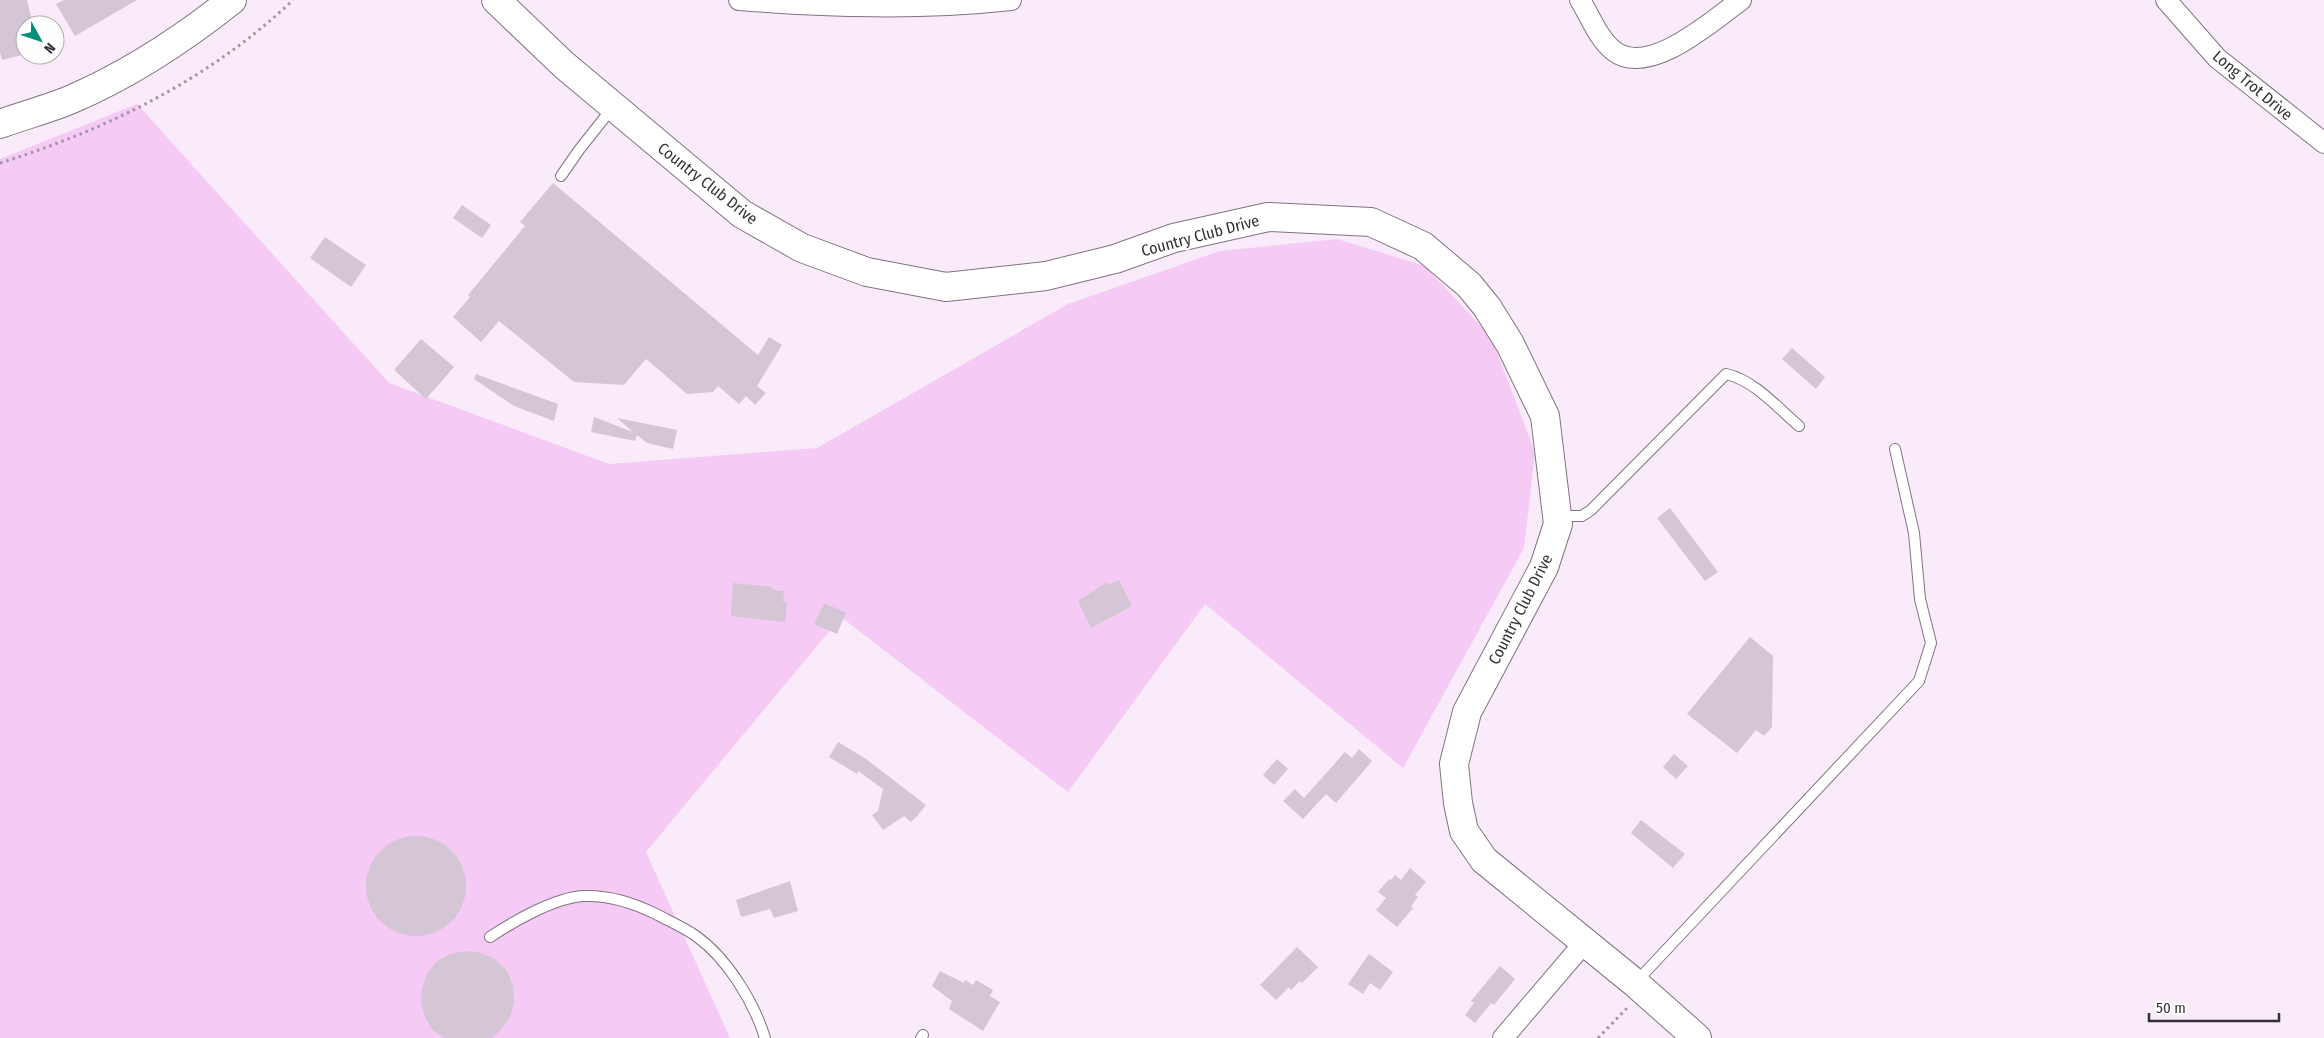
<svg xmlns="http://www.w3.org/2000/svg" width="2324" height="1038" font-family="'Fira Sans Condensed',sans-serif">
<rect width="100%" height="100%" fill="#faebfa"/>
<!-- green -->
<polygon fill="#f5caf5" points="137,104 389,383 609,464 817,448 1068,304 1220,251 1337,239 1425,266 1491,337 1535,452 1524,548 1403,768 1205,604 1068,792 841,617 646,852 730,1038 0,1038 0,159"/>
<!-- building -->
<g fill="#d4c6d4">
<polygon points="0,0 27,0 33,25 25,25 25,54 2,60 0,52"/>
<polygon points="64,0 137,0 75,36 56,4"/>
<polygon points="553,183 758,355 769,337 782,345 757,386 766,393 755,405 746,396 739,404 718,386 713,392 687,394 646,359 624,385 574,382 499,321 481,342 453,317 470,297 468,295 525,226 520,222"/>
<polygon points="462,205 491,225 482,238 453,218"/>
<polygon points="325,237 366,265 351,287 310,258"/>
<polygon points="421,339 454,367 426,399 394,370"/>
<polygon points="1792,348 1825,377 1816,389 1782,359"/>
<polygon points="476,374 558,404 554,421 514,406 474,379"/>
<polygon points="594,417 633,432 617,418 677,430 673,449 647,443 637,435 635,441 591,432"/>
<polygon points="1670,508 1718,572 1705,581 1657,518"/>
<polygon points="1119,580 1132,606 1091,628 1078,601 1107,582 1109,585"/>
<polygon points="733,583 772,587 772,590 784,591 783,602 787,602 785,622 731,616"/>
<polygon points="824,603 846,613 837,634 814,624"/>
<polygon points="1750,637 1773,656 1772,727 1764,736 1756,730 1737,753 1687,714"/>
<polygon points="838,742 866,759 926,805 918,815 911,822 904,816 883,830 872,815 878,811 883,789 858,771 857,774 829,757"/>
<polygon points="1359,749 1372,761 1336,803 1326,794 1303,819 1283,801 1295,789 1304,798 1345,752 1352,758"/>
<polygon points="1674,754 1688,766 1676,779 1663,767"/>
<polygon points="1277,759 1288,769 1274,785 1263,775"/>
<polygon points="1641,820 1685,854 1673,868 1631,833"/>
<circle cx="416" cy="886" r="50"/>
<polygon points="1410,868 1426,882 1415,895 1418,897 1411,906 1413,908 1397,927 1376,910 1386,898 1378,892 1389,879 1391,880 1395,875 1401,880"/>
<polygon points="790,881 798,911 774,918 770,909 741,917 736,900"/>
<polygon points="1297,947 1318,967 1302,983 1300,981 1291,990 1289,987 1276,1000 1260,985"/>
<polygon points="466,951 482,953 496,960 507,971 513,986 514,1002 510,1017 501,1030 491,1038 444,1038 433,1030 425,1018 421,1003 422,988 427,974 436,962 450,954"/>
<polygon points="1369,954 1393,972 1380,990 1370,983 1363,994 1348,984"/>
<polygon points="1500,966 1515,979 1494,1005 1491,1003 1475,1023 1465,1015 1474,1003 1471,1001"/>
<polygon points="940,971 964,983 965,980 973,985 976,980 993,990 990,996 1000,1002 983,1031 949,1009 952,1001 932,986"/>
</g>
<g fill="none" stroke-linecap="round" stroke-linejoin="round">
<!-- lane casing -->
<g stroke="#807380" stroke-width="12">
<g id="lane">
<polyline points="561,176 579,150 613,107"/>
<path d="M1558,516H1582L1591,510L1726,374C1754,380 1778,408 1799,426"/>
<path d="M490,937C514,921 554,898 583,896C608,895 634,903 656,914C669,921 683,927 696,936C727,958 754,1002 765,1038"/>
<polyline points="1636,982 1919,681 1931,643 1920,599 1914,533 1895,449"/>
<polyline points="921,1038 923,1035"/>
</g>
</g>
<!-- street casing -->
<g stroke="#807380" stroke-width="22">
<g id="street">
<path d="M739,0C829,7 920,10 1011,0"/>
<path d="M1580,0C1590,16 1599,40 1614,51C1649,78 1713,20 1741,0"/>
<polyline points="2166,0 2217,58 2324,143"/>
<polyline points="1503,1038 1584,943"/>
</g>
</g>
<!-- secondary casing -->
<g stroke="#807380" stroke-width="30">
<g id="secondary">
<polyline points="496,0 564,65 742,214 802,248 867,272 946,287 1046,276 1115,259 1174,238 1268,217 1371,222 1423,246 1469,285 1487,307 1510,344 1545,416 1558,524 1544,567 1467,712 1454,764 1458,803 1464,831 1484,860 1635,983 1697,1038"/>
<path d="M0,124C24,115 49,109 72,99C130,74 183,39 232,0"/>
</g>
</g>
<!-- path -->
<g stroke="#9f949f" stroke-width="3" stroke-dasharray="2.5 4" stroke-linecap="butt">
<path d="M0,163C108,129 210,79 293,0"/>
<polyline points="1598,1038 1629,1006"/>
</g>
<!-- lane -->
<use href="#lane" stroke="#fff" stroke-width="10"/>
<!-- street -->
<use href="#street" stroke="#fff" stroke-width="20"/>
<!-- secondary -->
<use href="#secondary" stroke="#fff" stroke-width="28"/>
</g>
<g text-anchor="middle" stroke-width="4.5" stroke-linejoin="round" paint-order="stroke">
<!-- street labels -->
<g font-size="16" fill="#363036" stroke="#fefefe">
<text transform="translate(2253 85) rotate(40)" y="6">Long Trot Drive</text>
<text transform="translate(708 183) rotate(38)" y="6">Country Club Drive</text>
<text transform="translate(1200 235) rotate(-15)" y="6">Country Club Drive</text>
<text transform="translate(1520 609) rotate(-63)" y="6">Country Club Drive</text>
</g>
</g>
<!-- north arrow -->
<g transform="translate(40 40) rotate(130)"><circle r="24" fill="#fefefe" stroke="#aeacae"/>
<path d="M0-4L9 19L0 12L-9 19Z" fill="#038f78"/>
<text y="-8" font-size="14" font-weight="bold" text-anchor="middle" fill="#363036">N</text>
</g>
<!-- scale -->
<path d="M2149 1013v8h130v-8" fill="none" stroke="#363036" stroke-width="2.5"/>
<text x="2156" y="1013" font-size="15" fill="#363036" stroke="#fefefe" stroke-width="4" paint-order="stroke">50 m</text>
</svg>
